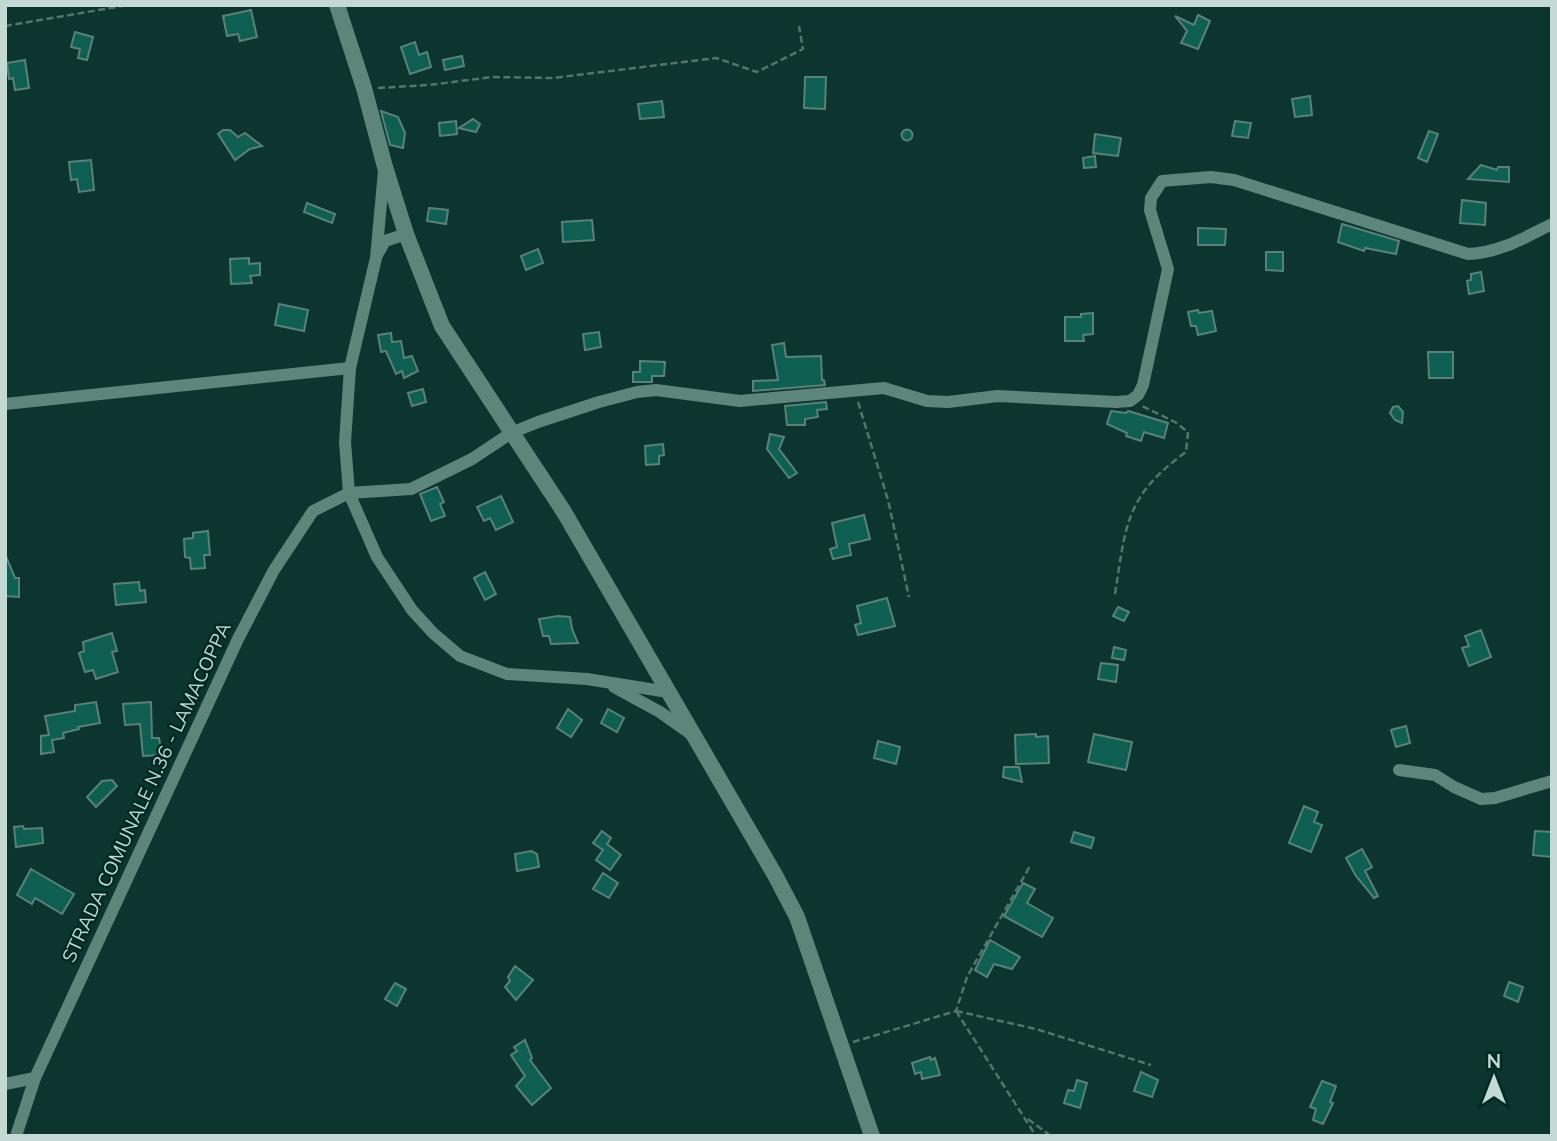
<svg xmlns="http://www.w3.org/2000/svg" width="1557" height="1141" font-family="Mulish,sans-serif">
<rect width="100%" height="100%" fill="#0b352e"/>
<!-- building -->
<g fill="#0e5e52" stroke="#598179" stroke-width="2">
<polygon points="251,10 257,37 240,41 238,34 227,36 223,16"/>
<polygon points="1198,15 1210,21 1198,49 1181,43 1187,31 1175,16 1194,25"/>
<polygon points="75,32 93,37 87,60 78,58 80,49 71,47"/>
<polygon points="415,42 419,55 427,52 431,67 410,74 401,47"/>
<polygon points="462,56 464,66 445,70 443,60"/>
<polygon points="25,60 29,88 15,90 13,78 9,79 7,63"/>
<polygon points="805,77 826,77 825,109 804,108"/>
<polygon points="1310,96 1312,115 1295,117 1292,99"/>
<polygon points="662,101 664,117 640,119 638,104"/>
<polygon points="381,111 398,117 405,133 403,148 390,145"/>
<polygon points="473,119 480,124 476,132 459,128"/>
<polygon points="456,121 457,134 440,136 439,123"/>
<polygon points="1235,121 1251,123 1248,138 1232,136"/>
<circle cx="907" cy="135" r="5.5"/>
<polygon points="223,130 230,130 238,137 245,133 262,146 250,149 235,160 218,134"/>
<polygon points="1429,131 1438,134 1427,162 1418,158"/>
<polygon points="1095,134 1121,138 1118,156 1093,153"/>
<polygon points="1095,156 1096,167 1084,168 1083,158"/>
<polygon points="91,160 94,190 79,192 77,179 71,180 69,162"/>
<polygon points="1481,165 1497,170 1498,167 1509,167 1509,182 1468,179"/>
<polygon points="1462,200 1486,203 1485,225 1460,223"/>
<polygon points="307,203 335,214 332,223 304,212"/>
<polygon points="429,208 448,210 446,224 427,221"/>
<polygon points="592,220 594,240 563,242 562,222"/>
<polygon points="1342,224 1399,241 1396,254 1365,248 1364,251 1338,242"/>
<polygon points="1198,228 1226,229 1225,245 1198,245"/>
<polygon points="538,249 543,263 526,270 521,256"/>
<polygon points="1266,252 1283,252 1283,271 1266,270"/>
<polygon points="249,258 249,264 260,263 260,275 250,276 252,283 231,284 230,259"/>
<polygon points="1481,272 1484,291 1469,294 1467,281 1471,280 1471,274"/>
<polygon points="279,304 308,310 304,331 275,325"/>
<polygon points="1198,310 1199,313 1212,311 1216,331 1198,335 1196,326 1191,326 1188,312"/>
<polygon points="1093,313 1093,334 1083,335 1084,341 1065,341 1065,317 1081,317 1081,314"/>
<polygon points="599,332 601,347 585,350 583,334"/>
<polygon points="391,333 392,342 401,341 404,358 412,356 418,371 404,378 402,371 396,374 386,351 381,352 378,335"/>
<polygon points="784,343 786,357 821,356 822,380 824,380 825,385 753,391 753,381 778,380 772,345"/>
<polygon points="1428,352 1453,352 1453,378 1429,378"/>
<polygon points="640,361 665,362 664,376 652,376 652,382 633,382 633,372 640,372"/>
<polygon points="423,389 426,402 412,406 408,393"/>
<polygon points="826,402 827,409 817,410 818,417 805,419 805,425 787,425 785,406"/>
<polygon points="1398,406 1403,412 1402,423 1395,420 1390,413 1393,407"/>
<polygon points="1111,411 1126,413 1128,411 1168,423 1164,438 1144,432 1141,441 1126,436 1127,433 1107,424"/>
<polygon points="770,434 784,437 779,449 797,473 789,478 767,449"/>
<polygon points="663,444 664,455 659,456 659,464 646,465 645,446"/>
<polygon points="437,487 444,502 440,504 445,516 431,521 420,494"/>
<polygon points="501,496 513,522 496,530 490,518 484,521 477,507"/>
<polygon points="864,515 870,539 849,544 851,555 833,559 830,549 837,547 832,523"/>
<polygon points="208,531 210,555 204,555 205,568 191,569 190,558 185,557 184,539 193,538 193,533"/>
<polygon points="5,554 15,578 19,578 19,597 5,596"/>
<polygon points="485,572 496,594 485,600 474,578"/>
<polygon points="139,582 140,591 145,590 146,602 116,605 114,584"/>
<polygon points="887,598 895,626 858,635 855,625 861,623 857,606"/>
<polygon points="1118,607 1129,612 1124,621 1113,616"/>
<polygon points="558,616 570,617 572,629 578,643 551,644 549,636 543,636 539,619"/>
<polygon points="1481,630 1491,657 1469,666 1462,648 1469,646 1465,636"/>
<polygon points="112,633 117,651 112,652 118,672 96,679 93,670 85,672 79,653 84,651 83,642"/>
<polygon points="1114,647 1126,650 1124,660 1112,658"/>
<polygon points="1101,663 1118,665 1116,682 1098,679"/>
<polygon points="96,702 100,723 78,727 79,729 63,733 64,738 52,740 54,752 41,754 41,736 49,735 45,716 75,711 75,705"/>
<polygon points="151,702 152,738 159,738 162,755 143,756 140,724 125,725 123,704"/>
<polygon points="568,709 582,720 571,737 557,728"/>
<polygon points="608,709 624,718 617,732 601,723"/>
<polygon points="1406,726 1410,743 1396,747 1391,730"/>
<polygon points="1036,734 1036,737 1048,736 1049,763 1016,764 1015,735"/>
<polygon points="1094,734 1132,742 1126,770 1088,762"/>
<polygon points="878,741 900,747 896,764 874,758"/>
<polygon points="1004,767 1019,767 1022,782 1003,777"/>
<polygon points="112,780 117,786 96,807 87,797 102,781"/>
<polygon points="1304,806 1318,812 1314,822 1322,825 1311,852 1289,843"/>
<polygon points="23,826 24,829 42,828 43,843 16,847 14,827"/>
<polygon points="602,831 611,838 607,844 621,855 610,870 596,860 603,850 593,843"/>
<polygon points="1535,831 1552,832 1552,857 1533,855"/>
<polygon points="1074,832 1094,838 1091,848 1071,842"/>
<polygon points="1362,849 1372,867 1365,871 1378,896 1374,898 1356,876 1346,858"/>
<polygon points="531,851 537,854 539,867 517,871 515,854"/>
<polygon points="31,869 74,894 62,914 35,898 32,904 17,895"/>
<polygon points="603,873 618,883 609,898 593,889"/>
<polygon points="1023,883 1035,889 1027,903 1053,918 1042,937 1004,916"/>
<polygon points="990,940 1020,957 1012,969 994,964 987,977 975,970"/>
<polygon points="515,966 533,980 516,1000 505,987 510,981 508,977"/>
<polygon points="1509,982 1523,987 1518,1002 1504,996"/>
<polygon points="395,983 406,989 397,1006 385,999"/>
<polygon points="525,1040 532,1058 530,1060 551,1088 532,1105 516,1086 525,1076 511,1055 517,1051 514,1047"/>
<polygon points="930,1057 931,1060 935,1058 940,1075 922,1079 921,1072 915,1074 912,1063"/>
<polygon points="1141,1072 1158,1080 1152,1097 1134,1091"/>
<polygon points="1077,1080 1087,1083 1080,1108 1064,1103 1068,1090 1074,1091"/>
<polygon points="1322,1081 1336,1086 1330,1102 1333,1103 1323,1124 1313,1120 1316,1109 1310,1107"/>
</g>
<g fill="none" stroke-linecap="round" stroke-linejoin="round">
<!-- path -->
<g stroke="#52746d" stroke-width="2.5" stroke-dasharray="7 3.5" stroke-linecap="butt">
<polyline points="5,26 128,5"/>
<polyline points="378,88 429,85 492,77 553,78 716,58 757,72 803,49 799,26"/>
<polyline points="858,402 888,500 909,597"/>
<path d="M1115,594C1126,525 1125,496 1186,452L1188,432L1175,422L1142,406"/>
<polyline points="956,1011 1036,1029 1151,1065"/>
<polyline points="956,1011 1036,1136"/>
<polyline points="853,1042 956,1011 967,977 1030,866"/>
<polyline points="1028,1119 1051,1136"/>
</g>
<!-- minor -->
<g stroke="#5d857c" stroke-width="12">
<polyline points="384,171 376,258 350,368 345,442 349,493 377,557 412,610 433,633 460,656 507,674 587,679 668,692"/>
<polyline points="377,255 385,241 406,234"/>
<polyline points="5,404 350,368"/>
<polyline points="614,687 660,712 691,734"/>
<polyline points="1399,770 1435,775 1454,787 1481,799 1495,798 1552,781"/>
<polyline points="5,1084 35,1078"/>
<path d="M16,1136L35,1078L238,639L274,570L313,511L349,493L411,489L472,459L511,433L538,422L599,402L637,392L656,390L740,401L884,388L927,401L948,402L998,396L1116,402L1130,401L1138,395L1143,385L1168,269L1150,210L1151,198L1162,181L1211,177L1234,180L1468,254C1499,253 1524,238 1552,224"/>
</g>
<!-- secondary -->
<polyline stroke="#5d857c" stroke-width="16" points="337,5 364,88 385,167 406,234 442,326 564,512 775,875 797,917 872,1136"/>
</g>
<g text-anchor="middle" stroke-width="5" stroke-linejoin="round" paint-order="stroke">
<!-- street labels -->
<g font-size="19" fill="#c4d9d4" stroke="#002b24">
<text transform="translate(146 792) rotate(-65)" y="7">STRADA COMUNALE N.36 - LAMACOPPA</text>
</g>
</g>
<!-- border -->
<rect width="1557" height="1141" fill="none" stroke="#c4d9d4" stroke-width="14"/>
<!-- north arrow -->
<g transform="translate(1494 1078)" stroke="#002b24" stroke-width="5" paint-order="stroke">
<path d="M0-5L12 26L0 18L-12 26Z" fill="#c4d9d4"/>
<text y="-10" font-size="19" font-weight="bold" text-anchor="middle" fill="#c4d9d4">N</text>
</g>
</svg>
